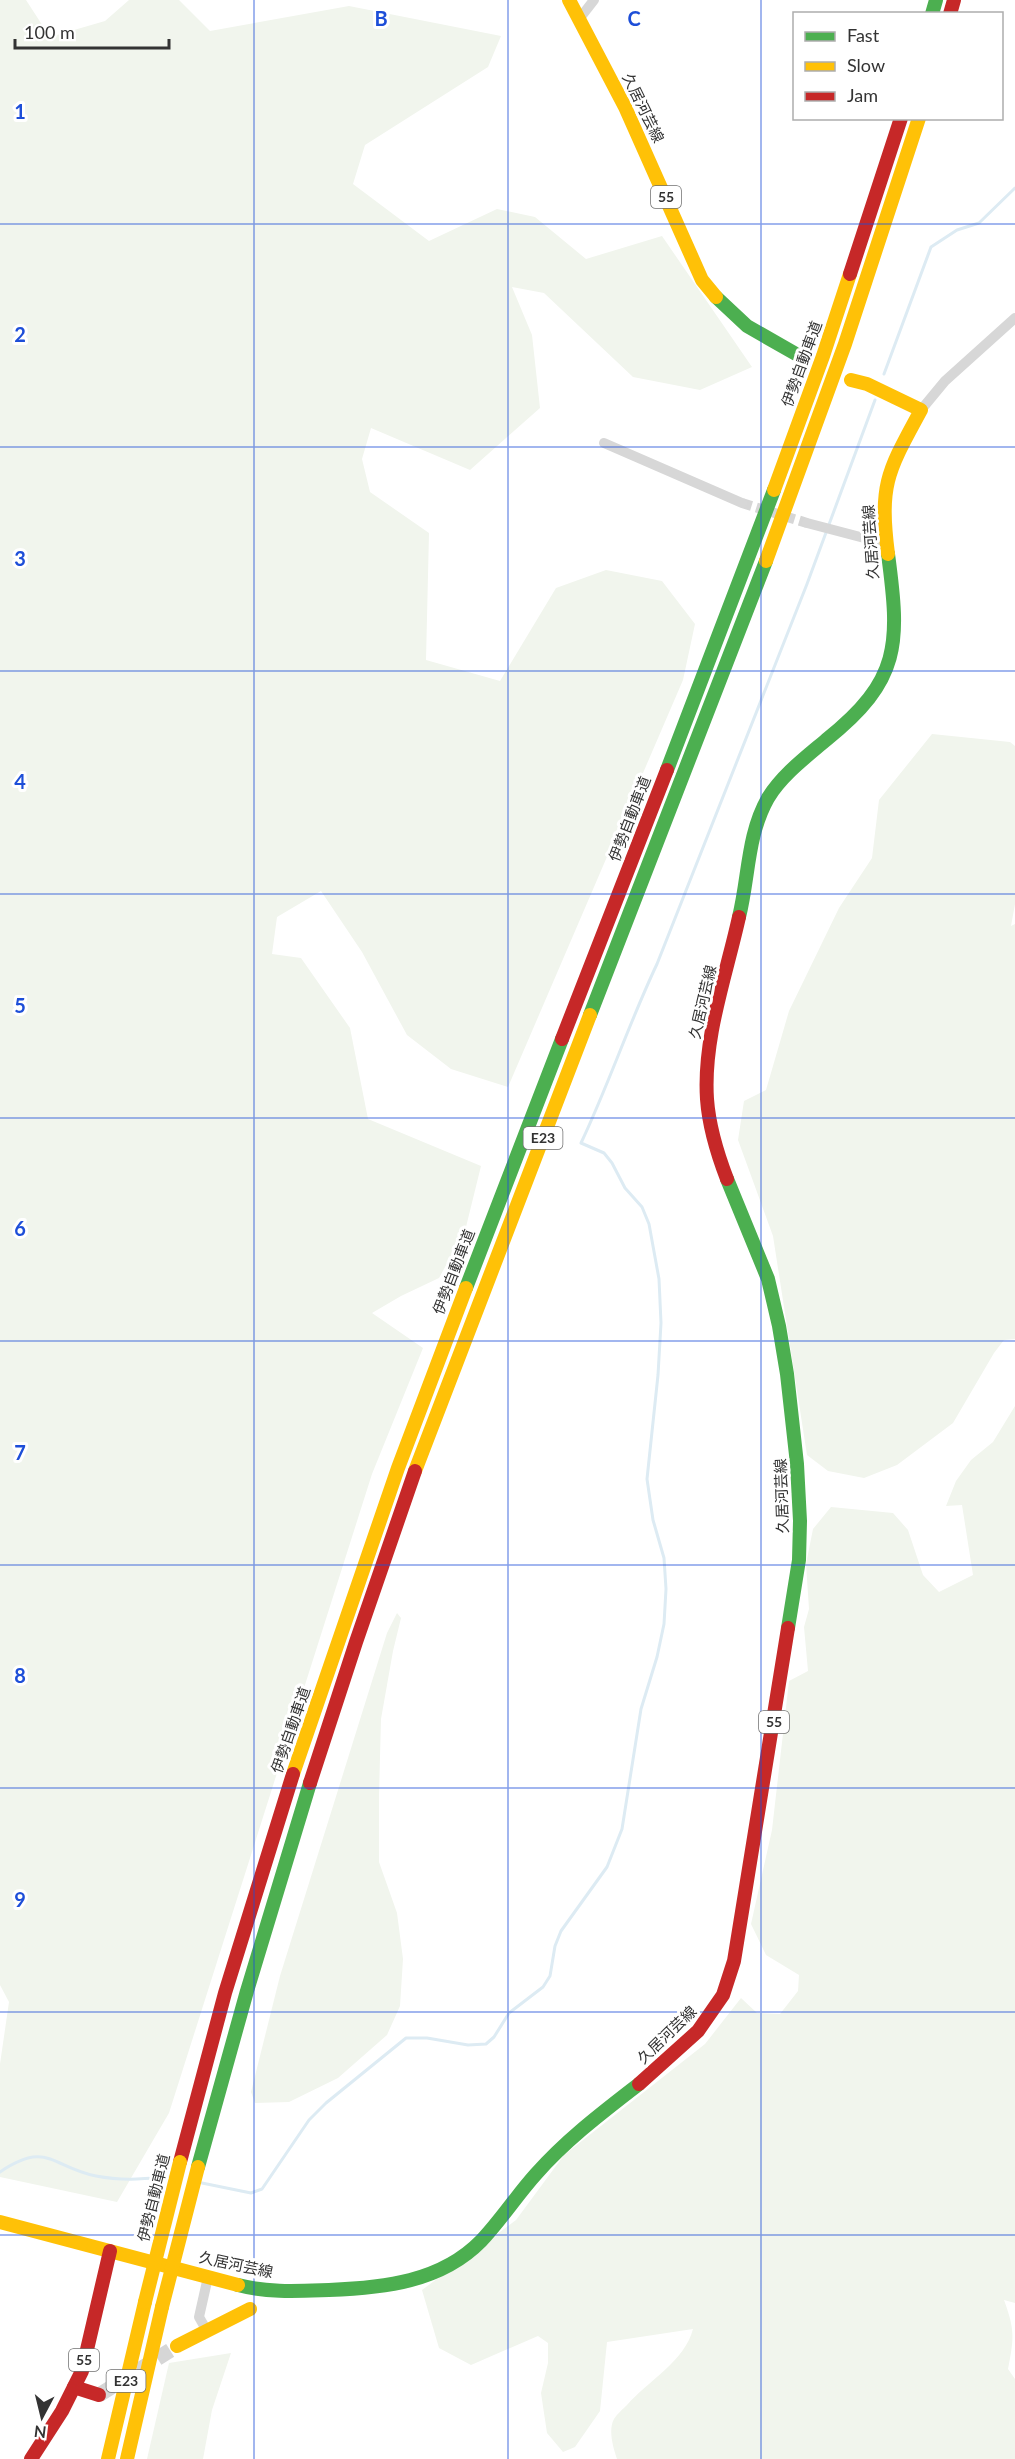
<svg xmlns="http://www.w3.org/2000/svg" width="1015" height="2459" font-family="Lato,'Noto Sans JP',sans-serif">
<rect width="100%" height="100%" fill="#fff"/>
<!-- green -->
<g fill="#f1f5ed">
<polygon points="0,0 26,0 50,37 105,21 129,0 179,0 210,31 349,6 501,36 488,67 365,145 353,184 429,241 497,209 535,217 586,259 662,236 752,367 700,390 633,377 544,293 512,287 532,335 540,408 470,470 371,428 362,459 370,492 429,533 426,660 500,681 556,588 606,570 662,581 695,624 683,680 508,1087 451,1069 407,1035 362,952 321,891 277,917 272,954 301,958 350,1028 368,1119 481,1166 465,1231 439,1278 401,1296 372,1313 423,1348 372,1474 169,2113 117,2202 0,2177 0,2064 9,2002 0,1985"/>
<polygon points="932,734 1010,742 1015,746 1015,904 1011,926 1015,924 1015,1339 1004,1340 994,1353 953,1423 897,1465 864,1478 828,1471 807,1455 773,1236 738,1140 744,1101 766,1090 789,1011 839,908 872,858 879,800"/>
<path d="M1015,1406V2303L1004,2300C1015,2330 1014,2338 1008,2369L1015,2379V2459H617C613,2447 608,2430 614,2419C617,2414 623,2409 627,2405C648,2381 685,2361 693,2329L607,2342L600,2411L575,2447L563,2452L547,2433L541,2393L548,2363V2343L538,2336L471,2365L439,2348L422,2290L516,2220L564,2155L705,2044L741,1998L757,2013L780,2014L798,1991L799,1975L766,1955L751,1924L772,1830L789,1681L808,1671L804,1627L809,1609L806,1564L813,1529L831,1507L893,1513L908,1530L923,1575L939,1592L973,1575L962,1505L946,1506L956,1481L971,1460L993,1442Z"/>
<polygon points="397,1613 401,1618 393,1651 381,1719 379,1796 379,1862 397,1913 403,1959 400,2006 387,2035 338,2078 289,2102 255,2103 251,2092 280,1976 387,1633"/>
<polygon points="231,2353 212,2410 203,2459 147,2459 169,2363"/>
</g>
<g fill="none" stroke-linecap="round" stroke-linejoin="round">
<!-- stream -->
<g stroke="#ddebf3" stroke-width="3">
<polyline points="884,374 931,247 957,230 979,223 1015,188"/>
<path d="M0,2172C47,2140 52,2167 96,2176C122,2181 143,2179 170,2177"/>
<path d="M202,2183L251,2193L262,2189L309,2120L326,2103L406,2038H427L468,2045L486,2044L494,2037L509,2013L543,1987L550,1976L555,1946L561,1931L607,1867L622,1829L641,1709L657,1657L664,1624L666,1589L664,1558L653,1520L647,1479L658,1375L661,1323L659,1279L649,1224L642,1207L625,1188L612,1163L604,1153L581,1143C609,1084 629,1023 657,964L807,584L875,400"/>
</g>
<!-- street-tunnel -->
<polyline stroke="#d6d6d6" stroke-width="10" stroke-dasharray="10 5" stroke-linecap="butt" points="742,503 807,523"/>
<!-- secondary-tunnel -->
<polyline stroke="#d6d6d6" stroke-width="15" stroke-dasharray="15 8" stroke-linecap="butt" points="99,2395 177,2346"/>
<!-- street -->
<g stroke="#d7d7d7" stroke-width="10">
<polyline points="580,18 594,0"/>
<polyline points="921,410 945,381 1015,318"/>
<polyline points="604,443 742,503"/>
<polyline points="807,523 887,544"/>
<polyline points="207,2331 199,2317 208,2277"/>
</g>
<!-- fast -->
<g stroke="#4caf50" stroke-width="14">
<polyline points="932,14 936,0"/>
<polyline points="716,297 747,326 803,358"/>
<polyline points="667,770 774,490"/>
<path d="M739,917C749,877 747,835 768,798C782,775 806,757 826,740C901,680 900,644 888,554"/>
<polyline points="590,1015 766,561"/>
<polyline points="727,1179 768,1279 779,1326 787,1374 797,1464 800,1521 799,1560 788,1628"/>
<polyline points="466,1288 562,1039"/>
<polyline points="198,2167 247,1991 310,1783"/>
<path d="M238,2285C268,2293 299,2291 329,2290C383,2288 441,2282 481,2241C501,2220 517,2195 536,2174C567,2139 603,2112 639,2084"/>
</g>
<!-- slow -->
<g stroke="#ffc107" stroke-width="14">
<polyline points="569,0 625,107 702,280 716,297"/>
<path d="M851,380L867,384L921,410C888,471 879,483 888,554"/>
<polyline points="774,490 823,356 850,274"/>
<polyline points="766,561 845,344 919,118"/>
<polyline points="415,1471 590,1015"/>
<polyline points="293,1774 398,1468 466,1288"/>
<polyline points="0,2222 238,2285"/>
<polyline points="177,2346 250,2309"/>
<polyline points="108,2459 145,2302"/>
<polyline points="127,2459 162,2307"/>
</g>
<!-- jam -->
<g stroke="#c62828" stroke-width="14">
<polyline points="950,14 954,0"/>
<polyline points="850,274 901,118"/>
<polyline points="562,1039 667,770"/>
<path d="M727,1179C717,1153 709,1127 707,1099C703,1038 726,976 739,917"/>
<polyline points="310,1783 356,1642 415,1471"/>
<polyline points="639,2084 698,2031 723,1995 734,1961 788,1628"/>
<polyline points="180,2162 225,1993 293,1774"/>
<polyline points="74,2387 99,2395"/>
<polyline points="31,2459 62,2411 82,2371 110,2251"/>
</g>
<!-- slow-bridge -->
<g stroke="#ffc107" stroke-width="14">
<polyline points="145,2302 180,2162"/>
<polyline points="162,2307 198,2167"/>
</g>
</g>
<!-- grid -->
<path fill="none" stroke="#1d4ed8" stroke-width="1.5" stroke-opacity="0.55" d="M254,0V2459M508,0V2459M761,0V2459M0,224H1015M0,447H1015M0,671H1015M0,894H1015M0,1118H1015M0,1341H1015M0,1565H1015M0,1788H1015M0,2012H1015M0,2235H1015"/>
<g text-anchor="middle" stroke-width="6" stroke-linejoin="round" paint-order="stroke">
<!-- shield labels -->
<g fill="#fff" stroke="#707070" stroke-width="1.5">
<rect x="651" y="186" width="30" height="22" rx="4.5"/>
<rect x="523.5" y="1127" width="39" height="22" rx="4.5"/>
<rect x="759" y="1711" width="30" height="22" rx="4.5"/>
<rect x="69" y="2349" width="30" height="22" rx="4.5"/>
<rect x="106.5" y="2370" width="39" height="22" rx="4.5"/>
</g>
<g font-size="14" font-weight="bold" fill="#333">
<text x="666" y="202">55</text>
<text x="543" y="1143">E23</text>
<text x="774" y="1727">55</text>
<text x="84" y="2365">55</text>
<text x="126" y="2386">E23</text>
</g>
<!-- street labels -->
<g font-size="15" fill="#333" stroke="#fff">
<text transform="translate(643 108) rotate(64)" y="5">久居河芸線</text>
<text transform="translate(802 364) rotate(-70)" y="5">伊勢自動車道</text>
<text transform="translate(871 542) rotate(-94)" y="5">久居河芸線</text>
<text transform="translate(630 819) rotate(-69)" y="5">伊勢自動車道</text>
<text transform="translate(703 1002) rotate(-77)" y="5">久居河芸線</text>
<text transform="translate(454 1272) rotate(-69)" y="5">伊勢自動車道</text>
<text transform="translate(782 1496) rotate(-92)" y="5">久居河芸線</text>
<text transform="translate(291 1730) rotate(-71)" y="5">伊勢自動車道</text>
<text transform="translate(667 2035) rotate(-44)" y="5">久居河芸線</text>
<text transform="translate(154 2198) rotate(-76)" y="5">伊勢自動車道</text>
<text transform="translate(236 2265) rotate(12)" y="5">久居河芸線</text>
</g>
</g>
<g font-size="20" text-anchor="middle" font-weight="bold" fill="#1d4ed8" stroke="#fff" stroke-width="6" stroke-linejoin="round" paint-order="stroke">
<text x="381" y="26">B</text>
<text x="634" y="26">C</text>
<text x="20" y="119">1</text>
<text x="20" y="342">2</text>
<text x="20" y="566">3</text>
<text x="20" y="789">4</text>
<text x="20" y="1013">5</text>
<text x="20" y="1236">6</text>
<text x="20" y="1460">7</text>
<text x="20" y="1683">8</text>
<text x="20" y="1907">9</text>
</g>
<!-- legend -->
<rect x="793" y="12" width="210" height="108" fill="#ffffff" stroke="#adadad" stroke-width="1.5"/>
<rect x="805" y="32" width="30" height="9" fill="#4caf50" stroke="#adadad" stroke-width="1.5"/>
<text x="847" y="42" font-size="18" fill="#333333">Fast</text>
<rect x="805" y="62" width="30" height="9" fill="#ffc107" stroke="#adadad" stroke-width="1.5"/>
<text x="847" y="72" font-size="18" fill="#333333">Slow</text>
<rect x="805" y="92" width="30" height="9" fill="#c62828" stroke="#adadad" stroke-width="1.5"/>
<text x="847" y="102" font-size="18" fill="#333333">Jam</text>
<!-- north arrow -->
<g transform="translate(42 2417) rotate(187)" stroke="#ffffff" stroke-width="4.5" paint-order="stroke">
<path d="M0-4.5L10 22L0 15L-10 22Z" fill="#333333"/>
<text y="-9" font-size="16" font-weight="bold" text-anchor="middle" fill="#333333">N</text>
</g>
<!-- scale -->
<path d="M15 39v9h154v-9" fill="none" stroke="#333333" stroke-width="3"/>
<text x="24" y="39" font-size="18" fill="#333333" stroke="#ffffff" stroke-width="4.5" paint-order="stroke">100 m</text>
</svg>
